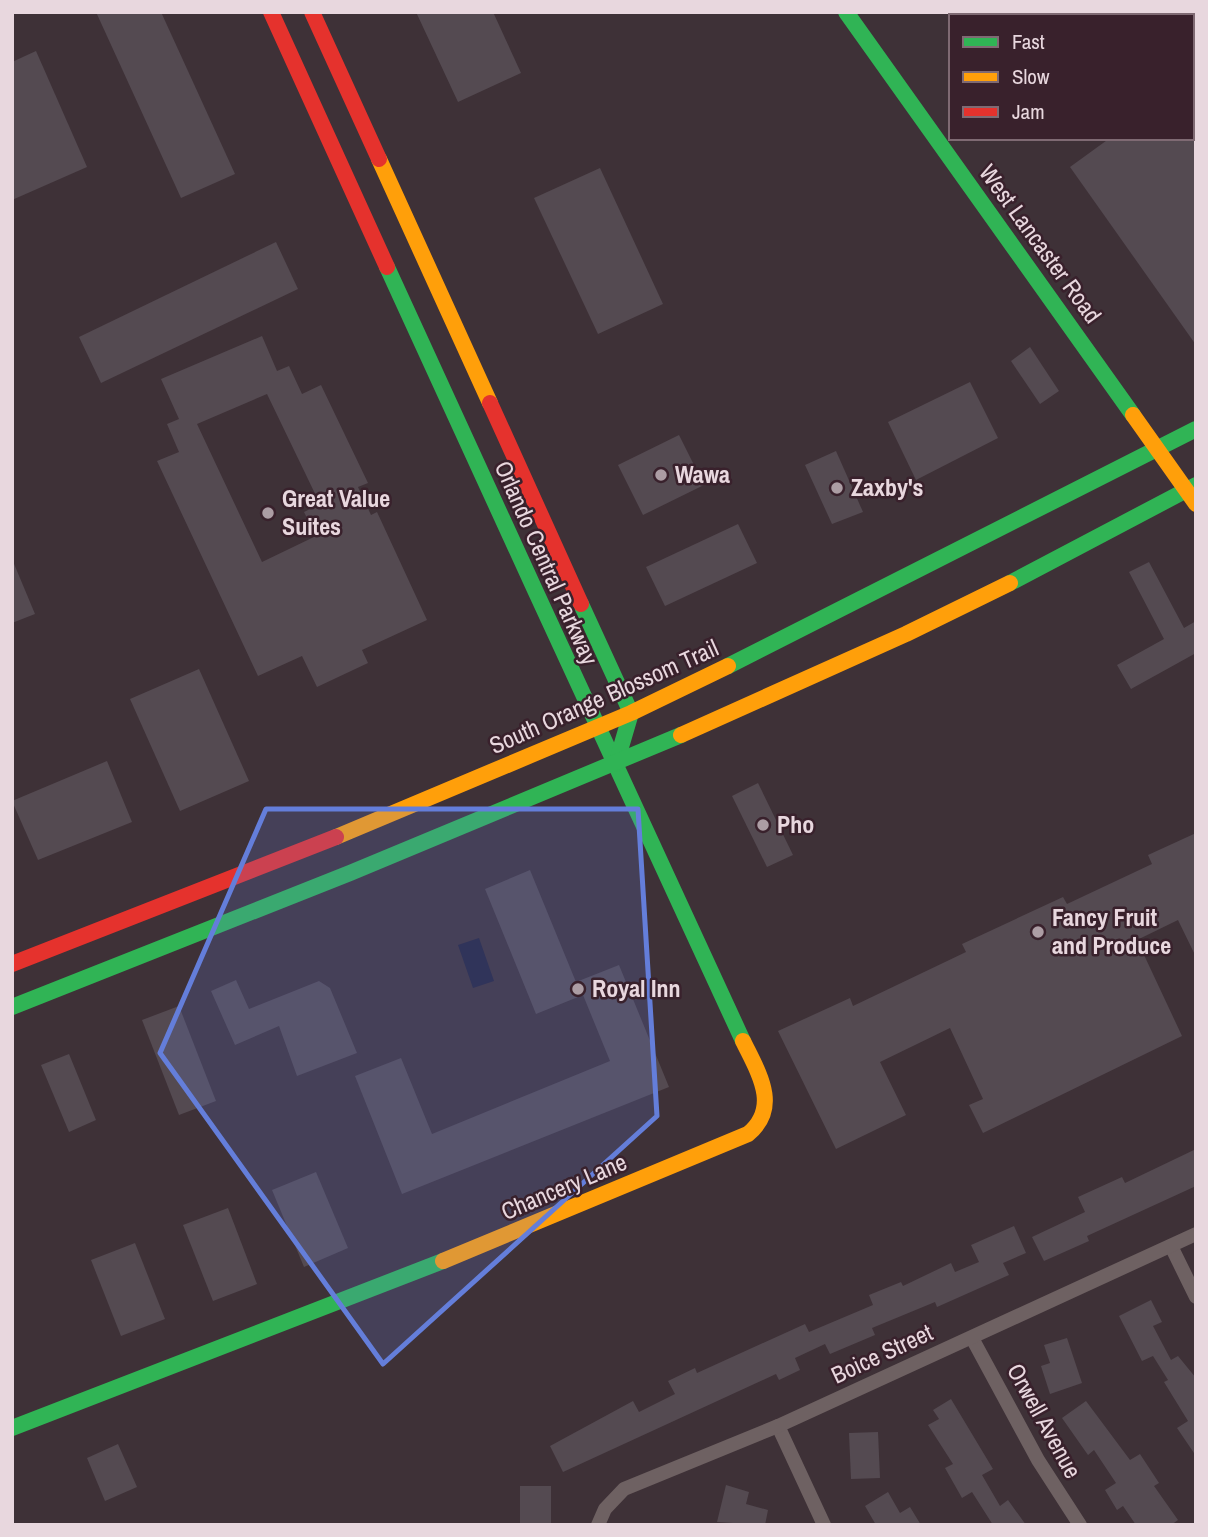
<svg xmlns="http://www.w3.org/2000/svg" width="1208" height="1537" font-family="'Archivo Narrow',sans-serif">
<rect width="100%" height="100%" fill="#3e3137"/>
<!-- water -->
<polygon fill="#23223a" points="479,938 494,981 473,988 458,945"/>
<!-- building -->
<g fill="#544a51" fill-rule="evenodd">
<polygon points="96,12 161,12 235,174 181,198"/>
<polygon points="416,12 493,12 521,73 458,102"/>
<polygon points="36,51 87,167 12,200 12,62"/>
<polygon points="1110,138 1196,138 1196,345 1070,167"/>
<polygon points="600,168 663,304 598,334 534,198"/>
<polygon points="276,242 298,289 101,383 79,337"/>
<path d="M262,336L277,371L289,366L302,394L321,385L368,483L358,487L371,515L377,512L427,620L362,650L368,663L317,687L302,656L258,676L157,461L179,452L167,424L179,419L161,379ZM267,394L320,504L304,512L316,536L262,562L197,424Z"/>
<polygon points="1030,347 1059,391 1040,404 1011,361"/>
<polygon points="970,382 998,438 916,480 888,422"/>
<polygon points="679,435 704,485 643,515 618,465"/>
<polygon points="836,451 863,512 832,524 805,465"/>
<polygon points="738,524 757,563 665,606 646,567"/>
<polygon points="12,559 35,614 12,623"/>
<polygon points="1149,562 1184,628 1196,621 1196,653 1131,689 1117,665 1164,639 1129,572"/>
<polygon points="199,669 249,781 180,811 130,699"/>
<polygon points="107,761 132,822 38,860 12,801"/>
<polygon points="758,783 793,855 767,867 732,796"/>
<polygon points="1196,833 1196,957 1178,920 1137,940 1182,1036 983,1133 969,1105 983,1099 950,1028 880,1062 906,1115 836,1149 778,1031 850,998 853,1006 966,952 962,944 1063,897 1067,904 1152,864 1148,855"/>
<polygon points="530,870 576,982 619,965 669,1087 402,1194 355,1076 401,1058 432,1134 610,1061 583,995 536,1014 485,889"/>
<polygon points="236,980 249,1009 319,981 330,988 357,1053 297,1076 279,1026 235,1045 211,991"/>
<polygon points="179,1006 216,1101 179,1115 142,1020"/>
<polygon points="69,1054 96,1120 69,1132 41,1065"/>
<polygon points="1196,1149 1196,1186 1087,1236 1089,1241 1044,1261 1032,1237 1085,1212 1078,1197 1122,1177 1125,1183"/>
<polygon points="316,1172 348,1248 304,1267 272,1190"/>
<polygon points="228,1208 257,1284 213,1301 183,1225"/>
<polygon points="1014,1226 1026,1253 1003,1263 1009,1275 937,1307 935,1302 872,1328 875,1335 830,1354 825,1344 795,1358 800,1370 779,1380 776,1374 563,1472 550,1446 633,1401 639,1412 675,1394 668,1381 695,1368 697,1373 805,1324 809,1332 873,1305 869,1295 901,1282 903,1286 951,1263 955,1272 979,1262 971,1245"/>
<polygon points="135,1243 165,1319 121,1336 91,1260"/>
<polygon points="1151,1300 1162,1322 1153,1326 1171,1360 1178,1356 1196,1378 1196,1456 1177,1428 1188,1421 1164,1382 1168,1380 1153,1356 1142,1361 1119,1316"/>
<polygon points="1067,1338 1082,1383 1050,1394 1041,1366 1050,1363 1044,1345"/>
<polygon points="951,1399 993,1469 982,1475 1000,1506 1008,1500 1026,1525 993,1525 972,1492 962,1498 945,1468 953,1464 928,1425 939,1419 933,1410"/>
<polygon points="1086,1401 1130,1460 1140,1454 1159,1483 1154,1486 1178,1520 1171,1525 1136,1525 1123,1506 1117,1510 1105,1490 1116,1483 1094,1450 1088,1455 1062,1418"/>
<polygon points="878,1432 880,1478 851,1479 849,1433"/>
<polygon points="118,1444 137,1487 105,1501 87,1458"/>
<polygon points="726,1485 749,1492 746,1504 768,1510 765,1525 717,1522"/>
<rect x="520" y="1486" width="31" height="39"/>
<polygon points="888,1492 900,1513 910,1507 921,1525 876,1525 865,1506"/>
</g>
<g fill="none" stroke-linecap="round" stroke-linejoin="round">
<!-- street -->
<g stroke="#6e6162" stroke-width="14">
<polyline points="1171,1246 1196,1297"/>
<polyline points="972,1338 1038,1460 1080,1525"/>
<polyline points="778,1426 824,1525"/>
<polyline points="598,1525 605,1509 624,1489 778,1426 1196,1234"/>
</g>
<!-- fast -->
<g stroke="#30b455" stroke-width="16">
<polyline points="846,12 1133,415"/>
<path d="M387,267C504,526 625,782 743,1041"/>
<polyline points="1010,583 1196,485"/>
<polyline points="581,604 631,713 616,764"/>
<polyline points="728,666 1196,429"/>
<polyline points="12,1007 350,873 681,735"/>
<polyline points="12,1428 443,1261"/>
</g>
<!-- slow -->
<g stroke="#ff9f0a" stroke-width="16">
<polyline points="379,159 490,403"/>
<polyline points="1133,415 1196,504"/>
<polyline points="681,735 906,634 1010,583"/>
<polyline points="336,837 631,713 728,666"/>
<path d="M443,1261L748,1134C781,1107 758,1072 743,1041"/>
</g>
<!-- jam -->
<g stroke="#e5322d" stroke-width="16">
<polyline points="271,12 387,267"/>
<polyline points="312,12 379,159"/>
<polyline points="490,403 581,604"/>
<polyline points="12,964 336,837"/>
</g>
</g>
<!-- marked area -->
<path fill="#647eda" fill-opacity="0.2" stroke="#647eda" stroke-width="5" stroke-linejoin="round" d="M266,809H638L657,1116L383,1364L160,1053Z"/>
<!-- markers -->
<g fill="#ac9da4" stroke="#39212c" stroke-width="2.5">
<circle cx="661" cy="475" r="7"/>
<circle cx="837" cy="488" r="7"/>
<circle cx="268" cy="513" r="7"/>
<circle cx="763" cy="825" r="7"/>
<circle cx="1038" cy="932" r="7"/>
<circle cx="578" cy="989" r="7"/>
</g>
<g text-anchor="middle" stroke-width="5" stroke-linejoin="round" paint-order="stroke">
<!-- street labels -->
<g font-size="24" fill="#e8d7de" stroke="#39212c">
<text transform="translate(1040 244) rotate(54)" y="8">West Lancaster Road</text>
<text transform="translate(546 563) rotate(66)" y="8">Orlando Central Parkway</text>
<text transform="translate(604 697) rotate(-24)" y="8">South Orange Blossom Trail</text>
<text transform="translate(564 1187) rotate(-23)" y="8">Chancery Lane</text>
<text transform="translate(882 1354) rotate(-25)" y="8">Boice Street</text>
<text transform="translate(1044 1421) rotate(61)" y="8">Orwell Avenue</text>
</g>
<!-- poi labels -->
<g font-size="24" font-weight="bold" fill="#e8d7de" stroke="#39212c" text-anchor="start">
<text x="675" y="483">Wawa</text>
<text x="851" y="496">Zaxby's</text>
<text x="282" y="507">Great Value<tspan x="282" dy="28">Suites</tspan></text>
<text x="777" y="833">Pho</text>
<text x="1052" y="926">Fancy Fruit<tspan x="1052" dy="28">and Produce</tspan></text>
<text x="592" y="997">Royal Inn</text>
</g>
</g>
<!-- border -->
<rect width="1208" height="1537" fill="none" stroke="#e8d7de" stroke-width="28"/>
<!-- legend -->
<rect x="949" y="14" width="245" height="126" fill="#39212c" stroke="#7f6a73" stroke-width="2"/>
<rect x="963" y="37" width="35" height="10" fill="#30b455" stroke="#7f6a73" stroke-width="2"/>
<text x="1012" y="49" font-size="21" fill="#e8d7de">Fast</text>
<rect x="963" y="72" width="35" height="10" fill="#ff9f0a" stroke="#7f6a73" stroke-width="2"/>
<text x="1012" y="84" font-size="21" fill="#e8d7de">Slow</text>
<rect x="963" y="107" width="35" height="10" fill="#e5322d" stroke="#7f6a73" stroke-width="2"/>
<text x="1012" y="119" font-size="21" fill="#e8d7de">Jam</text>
</svg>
